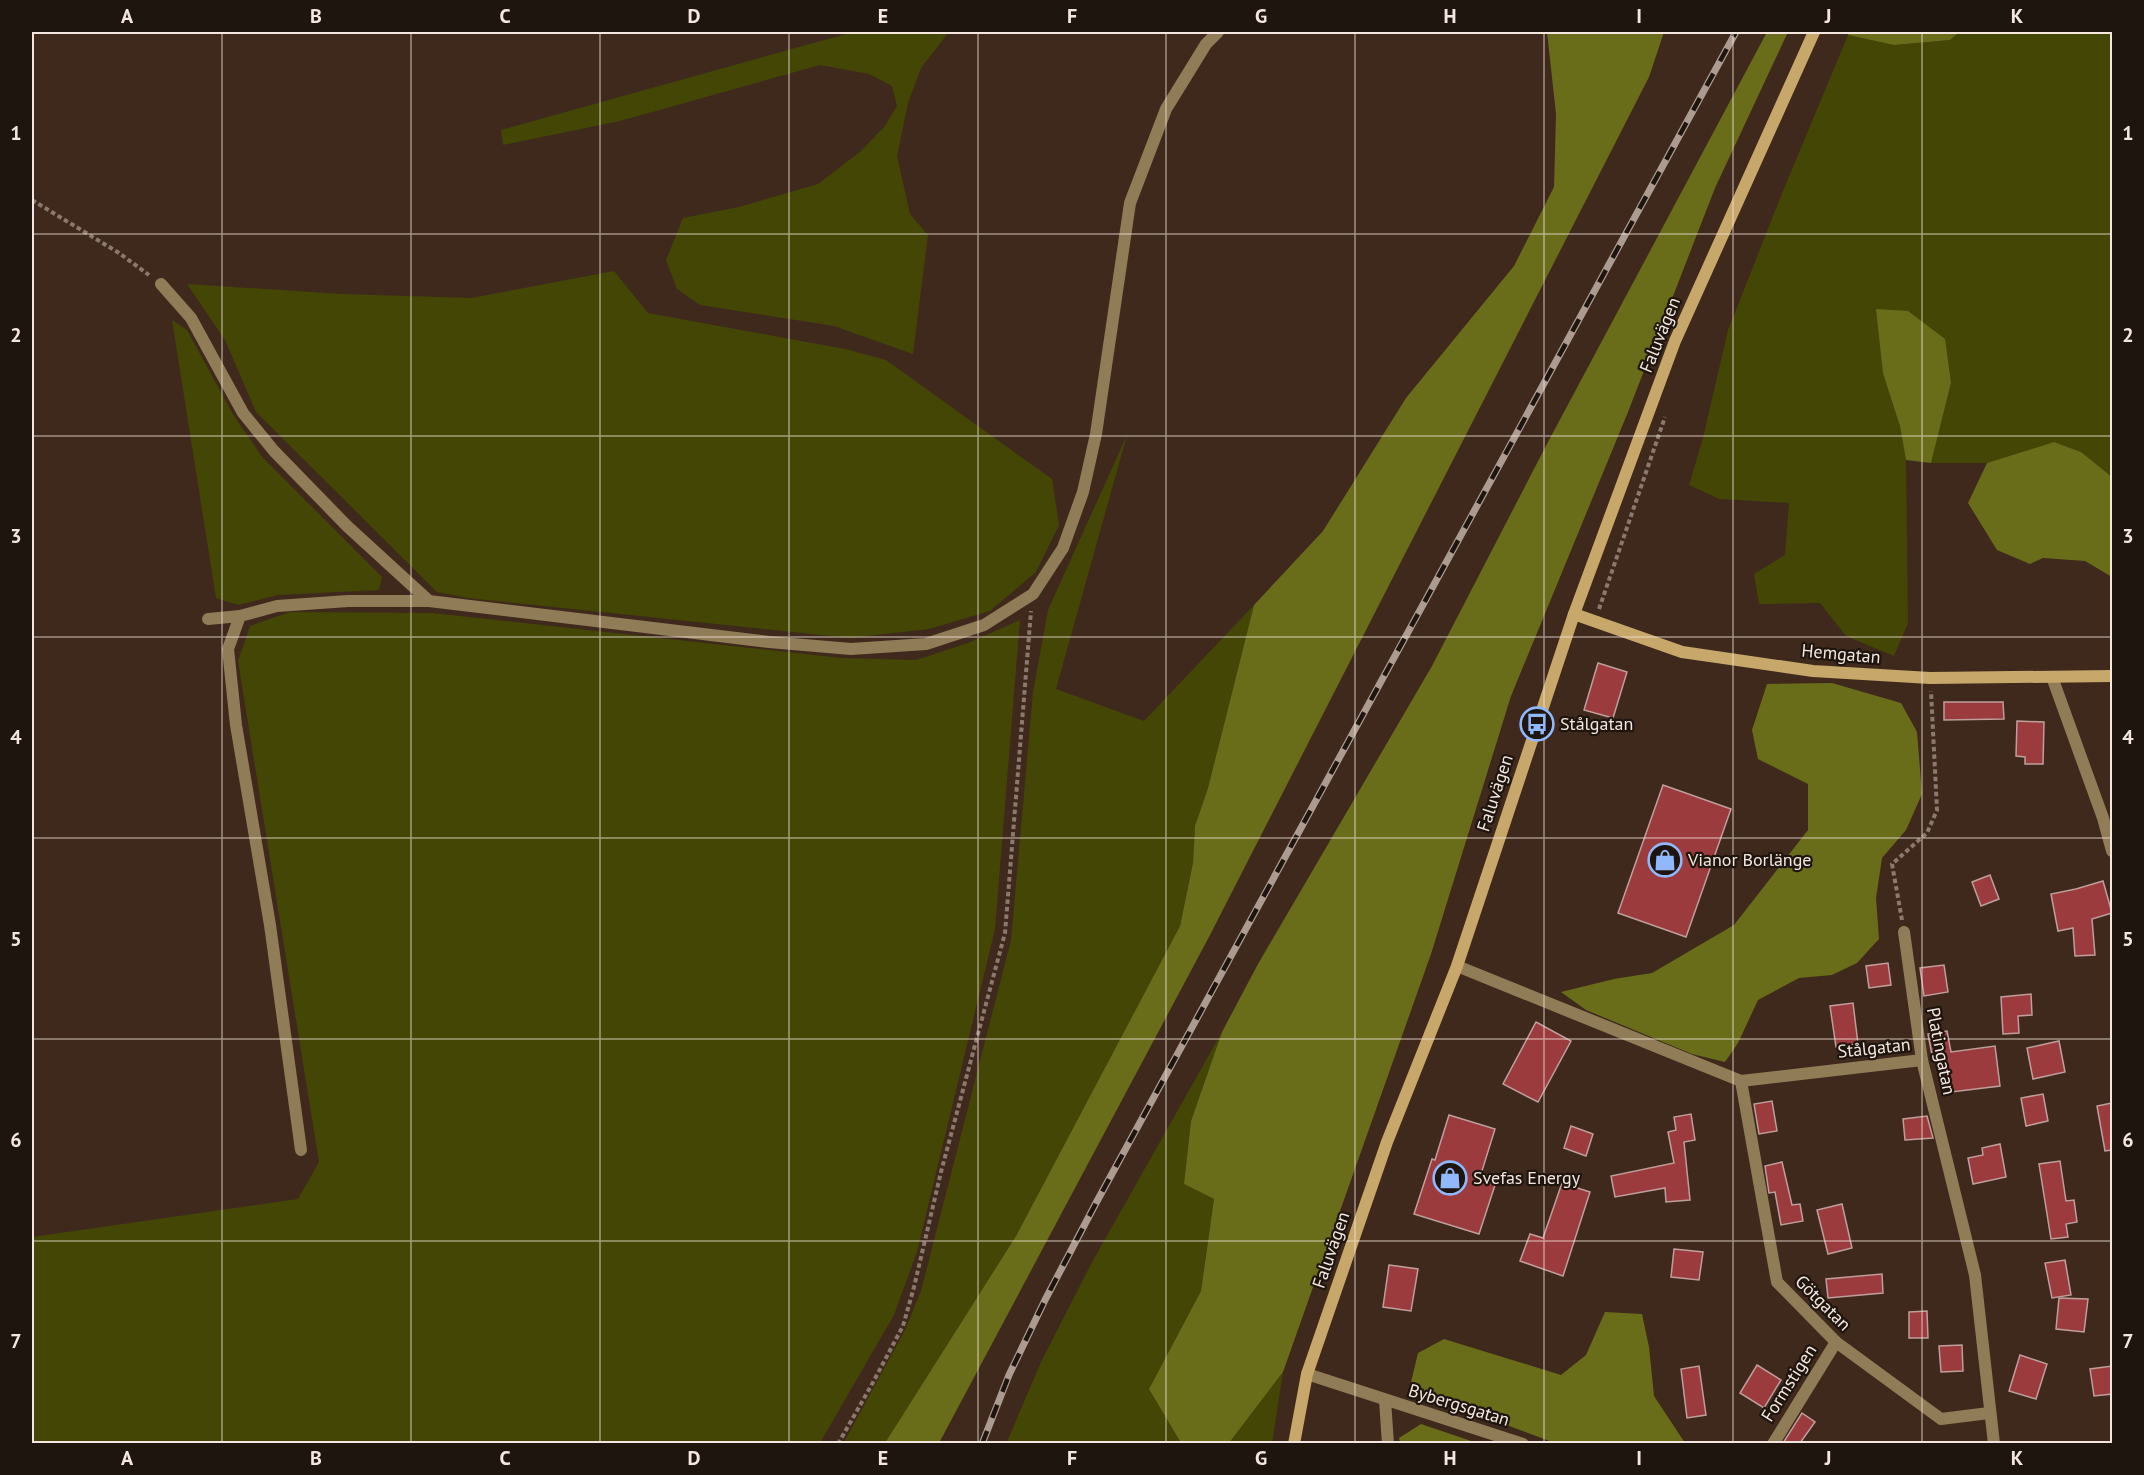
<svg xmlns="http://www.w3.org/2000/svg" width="2144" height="1475" font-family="'PT Sans',sans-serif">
<rect width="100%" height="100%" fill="#3f291c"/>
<!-- green -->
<g fill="#434605">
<polygon points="853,32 949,32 921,68 908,103 897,156 910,214 928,235 913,354 834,326 700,305 677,289 666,260 683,218 739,207 818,184 861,151 885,126 897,106 892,86 869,74 820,65 620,121 503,145 501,130"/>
<polygon points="1959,32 2112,32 2112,477 2081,452 2054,442 1987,463 1931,463 1951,383 1900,426 1906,460 1908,623 1894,656 1846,636 1820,603 1759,604 1754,574 1785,555 1789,503 1719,499 1689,485 1703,438 1728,330 1783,191 1848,35 1894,45 1950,40"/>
<polygon points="614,271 648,313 845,349 886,360 1052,479 1059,525 1036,572 990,611 929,629 849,638 468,598 437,592 256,412 225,340 187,284 343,294 471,298"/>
<polygon points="172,320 187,330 234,416 263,458 382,577 379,590 278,595 238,605 216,598"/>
<polygon points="1127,435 1056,689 1144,721 1254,605 1208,788 1195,826 1193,863 1180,926 1016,1236 885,1443 843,1444 905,1330 921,1291 1011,940 1033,692 1048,610"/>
<polygon points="290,612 432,613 842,658 916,660 968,643 1020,620 995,929 917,1252 894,1315 820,1443 32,1443 32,1237 298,1199 319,1162 238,661 250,626"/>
<polygon points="1222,1032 1191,1121 1184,1184 1214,1199 1201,1291 1149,1389 1181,1443 1006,1444 1041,1362 1091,1264"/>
<polygon points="1283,1372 1272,1443 1229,1443"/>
</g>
<!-- forest -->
<g fill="#696d1a">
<polygon points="1547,32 1664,32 1649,77 1210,935 939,1443 885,1443 1016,1236 1180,926 1193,863 1195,826 1208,788 1254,605 1323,531 1406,398 1514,266 1554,187 1556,114"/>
<polygon points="1767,32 1788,32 1715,188 1628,412 1511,696 1431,954 1283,1372 1229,1443 1181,1443 1149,1389 1201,1291 1214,1199 1184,1184 1191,1121 1222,1032 1258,964 1432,666 1548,442"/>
<polygon points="1849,32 1959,32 1950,40 1894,45 1848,35"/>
<polygon points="1876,309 1908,311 1945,339 1951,383 1931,463 1906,460 1900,426 1883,373"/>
<polygon points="2054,442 2081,452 2112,477 2112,577 2085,561 2043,558 2030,564 1997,550 1968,503 1987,463"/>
<polygon points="1832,683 1901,703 1917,732 1922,794 1906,830 1882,858 1876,898 1879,939 1857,963 1832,975 1799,978 1758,1000 1738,1043 1725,1062 1692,1054 1586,1010 1561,992 1614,979 1652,973 1734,925 1808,830 1808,784 1758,759 1752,730 1767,684"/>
<polygon points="1605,1312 1642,1314 1649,1347 1654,1396 1685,1443 1555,1443 1429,1396 1411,1382 1418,1353 1444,1339 1561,1375 1586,1355"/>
<polygon points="1421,1424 1477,1443 1400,1443 1399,1438"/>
</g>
<!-- building -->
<g fill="#9b3b3d" stroke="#bf9e9c" stroke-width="1.5">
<polygon points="1598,663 1627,672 1613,718 1584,710"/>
<polygon points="1944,702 2003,702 2004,719 1944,720"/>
<polygon points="2017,721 2044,722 2043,764 2025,764 2025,757 2016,756"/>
<polygon points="1663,785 1731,809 1686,937 1618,913"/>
<polygon points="1990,875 1999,899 1981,906 1972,882"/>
<polygon points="2103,881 2112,913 2092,919 2095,955 2075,956 2073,928 2058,931 2051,894 2076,889"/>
<polygon points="1888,963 1891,985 1869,988 1866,966"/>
<polygon points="1944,965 1948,992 1924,996 1920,968"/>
<polygon points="2031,994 2032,1015 2018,1016 2019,1033 2003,1034 2001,997"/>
<polygon points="1853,1003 1858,1044 1836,1047 1830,1006"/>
<polygon points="1536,1022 1571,1041 1538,1102 1503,1084"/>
<polygon points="1947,1031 1951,1052 1995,1046 2000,1086 1943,1093 1938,1059 1933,1060 1928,1034"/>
<polygon points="2059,1041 2065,1072 2033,1079 2027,1048"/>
<polygon points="2043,1094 2048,1121 2026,1126 2021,1098"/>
<polygon points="1772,1101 1777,1131 1759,1134 1754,1104"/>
<polygon points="2112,1103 2112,1150 2105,1151 2097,1106"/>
<polygon points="1691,1114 1695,1140 1684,1142 1690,1200 1666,1202 1665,1188 1615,1197 1611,1176 1674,1163 1668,1132 1676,1130 1674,1117"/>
<polygon points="1449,1115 1495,1129 1481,1174 1497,1179 1479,1234 1414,1214 1432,1159 1435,1160"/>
<polygon points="1927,1116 1933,1138 1905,1140 1903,1119"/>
<polygon points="1571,1126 1593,1134 1586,1156 1564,1148"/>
<polygon points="2000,1144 2006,1177 1973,1184 1968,1158 1983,1155 1982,1148"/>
<polygon points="2060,1161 2066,1201 2074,1200 2077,1222 2066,1224 2068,1237 2051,1239 2039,1164"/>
<polygon points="1782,1162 1792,1205 1800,1204 1803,1221 1781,1225 1775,1192 1769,1193 1765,1166"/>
<polygon points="1562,1183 1590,1192 1563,1276 1520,1261 1530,1234 1543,1238"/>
<polygon points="1842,1204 1852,1248 1828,1254 1817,1210"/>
<polygon points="1674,1249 1703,1252 1699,1280 1671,1277"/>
<polygon points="2065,1260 2071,1295 2052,1298 2045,1263"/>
<polygon points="1389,1265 1418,1269 1411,1311 1383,1307"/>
<polygon points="1882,1274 1883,1293 1828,1298 1826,1279"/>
<polygon points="2059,1298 2088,1299 2084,1332 2056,1329"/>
<polygon points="1927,1311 1928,1338 1909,1338 1909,1312"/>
<polygon points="1962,1345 1963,1371 1941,1372 1939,1346"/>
<polygon points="2020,1355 2047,1364 2036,1399 2009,1391"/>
<polygon points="1757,1365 1781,1380 1764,1408 1740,1393"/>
<polygon points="1699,1366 1706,1415 1687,1418 1681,1369"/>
<polygon points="2112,1366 2112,1394 2094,1396 2090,1369"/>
<polygon points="1802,1413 1815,1422 1800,1443 1783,1443"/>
</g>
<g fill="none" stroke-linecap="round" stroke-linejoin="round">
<!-- path -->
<g stroke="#8b796e" stroke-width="4" stroke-dasharray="4.5 3" stroke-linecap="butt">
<polyline points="32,200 119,253 149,275"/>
<polyline points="1599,609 1665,417"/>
<polyline points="1902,920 1892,864 1927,833 1937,810 1931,691"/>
<polyline points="838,1444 871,1386 903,1326 914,1287 941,1172 1005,933 1031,611"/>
</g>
<!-- street -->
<g stroke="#907c57" stroke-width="12">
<polyline points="161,284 191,318 243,413 274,451 347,526 429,601"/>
<polyline points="208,619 240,616"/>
<polyline points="2052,677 2103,818 2112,851"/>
<polyline points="1904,932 1922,1060 1975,1275 1994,1444"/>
<polyline points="1457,966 1741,1081 1922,1060"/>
<polyline points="1741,1081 1777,1282 1836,1342 1941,1419 1989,1413"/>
<polyline points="301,1150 270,925 236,725 228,649 240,616 277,606 348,601 429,601 769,642 851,649 926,644 984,625 1033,594 1063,548 1083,492 1096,434 1130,203 1166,109 1206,44 1218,32"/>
<polyline points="1307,1374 1523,1444"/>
<polyline points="1385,1400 1388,1444"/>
<polyline points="1773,1444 1836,1342"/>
</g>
<!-- secondary -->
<g stroke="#c7a76a" stroke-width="12">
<polyline points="1574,614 1682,652 1813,671 1930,678 2112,676"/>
<polyline points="1294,1444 1307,1374 1387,1142 1457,966 1574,614 1675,341 1814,32"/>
</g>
<!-- rail casing -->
<g stroke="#ac9b91" stroke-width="7">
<polyline id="rail" points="982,1444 1009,1375 1045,1300 1096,1203 1736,32"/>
</g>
<!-- rail -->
<use href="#rail" stroke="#1e150f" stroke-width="4.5" stroke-dasharray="14" stroke-linecap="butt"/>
</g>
<!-- grid -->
<path fill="none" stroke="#f5e7df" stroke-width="1.5" stroke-opacity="0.55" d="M222,32V1444M411,32V1444M600,32V1444M789,32V1444M978,32V1444M1166,32V1444M1355,32V1444M1544,32V1444M1733,32V1444M1922,32V1444M32,234H2112M32,436H2112M32,637H2112M32,838H2112M32,1039H2112M32,1241H2112"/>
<!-- icons -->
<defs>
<g id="bus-ring" transform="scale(1.725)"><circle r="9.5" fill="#1e150f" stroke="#91b8fd" stroke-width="1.5"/><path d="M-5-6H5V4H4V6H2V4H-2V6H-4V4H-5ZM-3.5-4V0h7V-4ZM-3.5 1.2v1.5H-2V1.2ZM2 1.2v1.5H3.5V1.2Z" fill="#91b8fd"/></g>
<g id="shop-ring" transform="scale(1.725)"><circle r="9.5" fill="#1e150f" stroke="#91b8fd" stroke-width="1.5"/><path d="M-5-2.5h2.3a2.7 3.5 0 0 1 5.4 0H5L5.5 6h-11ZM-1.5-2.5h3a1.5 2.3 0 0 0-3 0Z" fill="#91b8fd"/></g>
</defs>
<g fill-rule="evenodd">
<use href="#bus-ring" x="1537" y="724"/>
<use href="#shop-ring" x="1665" y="860"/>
<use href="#shop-ring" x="1450" y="1178"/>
</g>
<g text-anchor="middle" stroke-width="4.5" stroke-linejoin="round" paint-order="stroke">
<!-- street labels -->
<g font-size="18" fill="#f5e7df" stroke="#1e150f">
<text transform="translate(1660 335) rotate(-68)" y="6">Faluvägen</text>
<text transform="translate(1841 654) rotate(5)" y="6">Hemgatan</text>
<text transform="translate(1495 793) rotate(-72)" y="6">Faluvägen</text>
<text transform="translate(1874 1048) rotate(-6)" y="6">Stålgatan</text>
<text transform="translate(1941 1051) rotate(79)" y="6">Platingatan</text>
<text transform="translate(1331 1250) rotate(-71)" y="6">Faluvägen</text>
<text transform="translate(1823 1303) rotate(45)" y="6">Götgatan</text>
<text transform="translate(1789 1383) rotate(-58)" y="6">Formstigen</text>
<text transform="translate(1459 1405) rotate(17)" y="6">Bybergsgatan</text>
</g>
<!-- poi labels -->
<g font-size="18" fill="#f5e7df" stroke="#1e150f" text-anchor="start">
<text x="1560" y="730">Stålgatan</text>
<text x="1688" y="866">Vianor Borlänge</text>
<text x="1473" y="1184">Svefas Energy</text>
</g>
</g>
<!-- border -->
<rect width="2144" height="1475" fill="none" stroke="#1e150f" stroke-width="66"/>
<rect x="33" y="33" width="2078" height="1409" fill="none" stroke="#f5e7df" stroke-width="2"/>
<g font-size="20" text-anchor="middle" font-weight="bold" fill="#f5e7df">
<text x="127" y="23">A</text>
<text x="316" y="23">B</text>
<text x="505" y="23">C</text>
<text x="694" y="23">D</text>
<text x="883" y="23">E</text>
<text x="1072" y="23">F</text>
<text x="1261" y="23">G</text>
<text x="1450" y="23">H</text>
<text x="1639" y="23">I</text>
<text x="1828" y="23">J</text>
<text x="2017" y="23">K</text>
<text x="16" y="140">1</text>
<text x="2128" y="140">1</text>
<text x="16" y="342">2</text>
<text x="2128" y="342">2</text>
<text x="16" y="543">3</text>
<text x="2128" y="543">3</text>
<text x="16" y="744">4</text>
<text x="2128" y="744">4</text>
<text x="16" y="946">5</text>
<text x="2128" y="946">5</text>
<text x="16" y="1147">6</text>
<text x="2128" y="1147">6</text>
<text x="16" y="1348">7</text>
<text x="2128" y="1348">7</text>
<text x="127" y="1465">A</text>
<text x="316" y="1465">B</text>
<text x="505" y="1465">C</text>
<text x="694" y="1465">D</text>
<text x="883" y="1465">E</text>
<text x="1072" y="1465">F</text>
<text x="1261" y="1465">G</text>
<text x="1450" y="1465">H</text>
<text x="1639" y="1465">I</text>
<text x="1828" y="1465">J</text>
<text x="2017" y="1465">K</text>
</g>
</svg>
